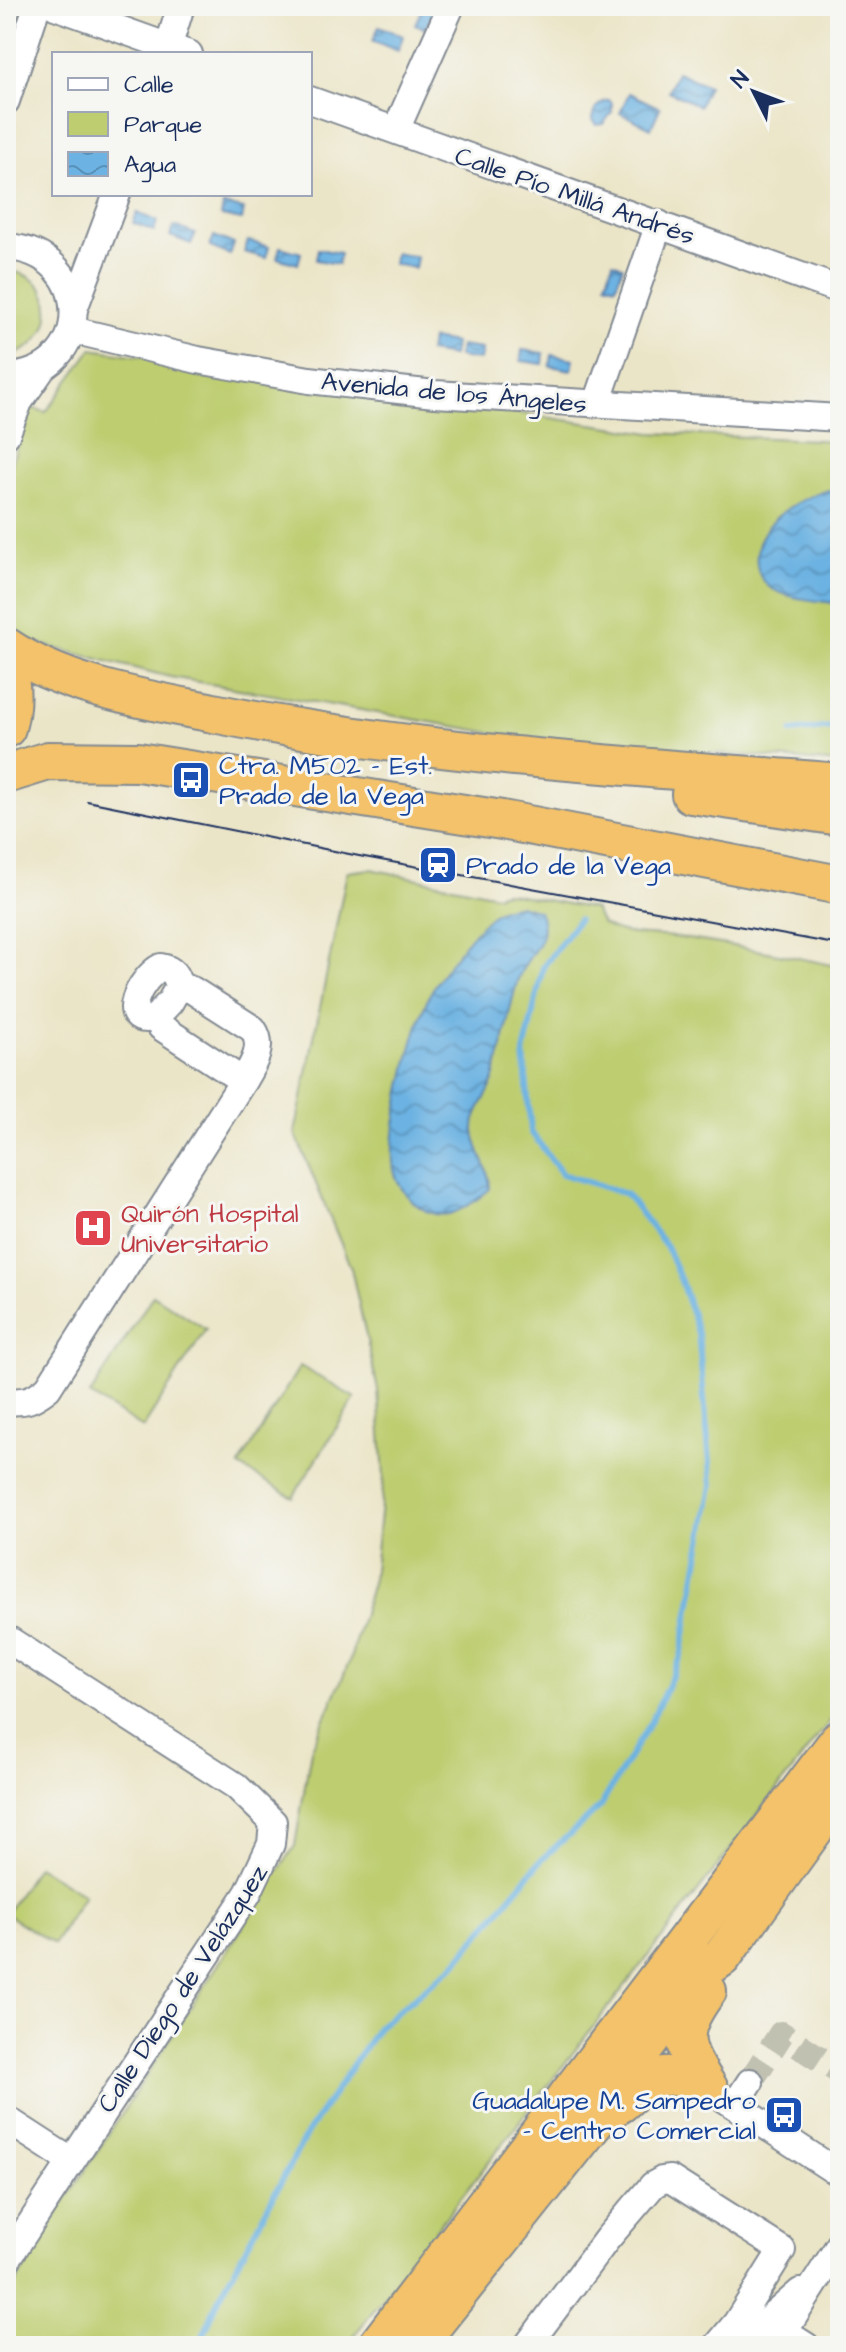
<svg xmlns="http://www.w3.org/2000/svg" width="846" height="2352" font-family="'Architects Daughter',sans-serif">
<defs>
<pattern id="water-waves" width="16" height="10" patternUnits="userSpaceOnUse" patternTransform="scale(2)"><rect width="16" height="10" fill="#6cb2e2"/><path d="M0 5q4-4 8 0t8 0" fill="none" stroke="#5891ba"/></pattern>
</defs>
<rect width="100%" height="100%" fill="#f6f6f2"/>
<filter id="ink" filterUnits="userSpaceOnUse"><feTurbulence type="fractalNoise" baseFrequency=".0125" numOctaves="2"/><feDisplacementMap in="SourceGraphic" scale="16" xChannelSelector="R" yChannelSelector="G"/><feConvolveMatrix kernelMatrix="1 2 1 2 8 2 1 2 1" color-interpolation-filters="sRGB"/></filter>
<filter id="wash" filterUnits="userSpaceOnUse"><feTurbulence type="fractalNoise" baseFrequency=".006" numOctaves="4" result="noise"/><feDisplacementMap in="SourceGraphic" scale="32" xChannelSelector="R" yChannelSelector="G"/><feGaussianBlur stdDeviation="1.8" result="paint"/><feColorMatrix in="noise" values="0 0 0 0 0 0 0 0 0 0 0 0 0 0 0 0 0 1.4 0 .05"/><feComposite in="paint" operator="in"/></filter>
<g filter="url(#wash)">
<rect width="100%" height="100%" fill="#ebe5c7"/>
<!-- green -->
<g fill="#bdcd70" stroke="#6c7e67" stroke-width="2">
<path d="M6,271C60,273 64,343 8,356H6Z"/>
<polygon points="92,349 651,433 840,441 840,763 522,738 170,677 23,640 6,614 6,484 28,407 46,412"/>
<path d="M371,869L496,895L504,892L594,909L602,924C624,937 649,934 674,937C730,945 785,954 840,967V1708L346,2346H6V2300L56,2215L295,1846L311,1750L349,1663L373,1579L384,1477L378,1390L351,1268L295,1133L347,872Z"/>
<polygon points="153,1295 206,1329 143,1428 90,1395"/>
<polygon points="300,1366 355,1398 293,1497 239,1466"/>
<polygon points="37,1866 84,1895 54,1944 6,1914"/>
</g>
<!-- water -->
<g fill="url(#water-waves)" stroke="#4470a0" stroke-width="2">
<polygon points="424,6 435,9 425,29 415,24"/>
<polygon points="577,6 613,6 607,20"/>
<polygon points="379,26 403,36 398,51 373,41"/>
<polygon points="677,72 708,86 699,106 668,91"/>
<polygon points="629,93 660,108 651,128 620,113"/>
<path d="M609,100L612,103V112L603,124L597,125L593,120C593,109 598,103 609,100Z"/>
<polygon points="223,205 244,209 242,220 221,216"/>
<polygon points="137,213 157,221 154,231 133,223"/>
<polygon points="174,226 195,234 191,244 170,236"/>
<polygon points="214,236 234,244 230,255 210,247"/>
<polygon points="248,241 269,247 266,258 244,252"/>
<polygon points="280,247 301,253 298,264 277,258"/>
<polygon points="318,249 340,253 338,264 316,260"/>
<polygon points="395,253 417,257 415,268 393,264"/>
<polygon points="613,262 623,266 616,286 606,283"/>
<polygon points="431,339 455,343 453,356 429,352"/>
<polygon points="460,346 482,349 480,360 458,357"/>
<polygon points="522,350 544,353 543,364 521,361"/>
<polygon points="552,355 574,359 572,370 550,366"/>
<path d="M840,488V604C817,600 787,600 768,586C761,580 758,573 757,565C752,522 803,493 840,488Z"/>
<path d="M520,905L539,911C553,943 525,953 517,982C508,1014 503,1047 494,1079C489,1096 473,1111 474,1130C474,1147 490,1167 490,1189C464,1210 441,1228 412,1201C403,1192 397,1183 394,1170C387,1135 414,1023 431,992C444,969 475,927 496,912C502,908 512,907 520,905Z"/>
</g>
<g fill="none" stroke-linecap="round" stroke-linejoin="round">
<!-- stream -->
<g stroke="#6cb2e2" stroke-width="6">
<polyline points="792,732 840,726"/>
<polyline points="199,2346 219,2298 307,2133 379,2026 455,1964 542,1859 600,1807 651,1721 681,1657 712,1485 698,1333 681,1281 666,1246 626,1194 562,1174 531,1132 524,1053 543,967 578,920"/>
</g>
</g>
</g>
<g filter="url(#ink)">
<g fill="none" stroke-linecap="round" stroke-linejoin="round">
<!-- minor-tunnel -->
<polyline stroke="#c1c1b2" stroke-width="26" stroke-dasharray="26 13" stroke-linecap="butt" points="750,2082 781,2034 840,2072"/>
<!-- minor casing -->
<g stroke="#838a92" stroke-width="30">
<g id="minor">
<polyline points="55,6 189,54"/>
<polyline points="166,54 181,6"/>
<polyline points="310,100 840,290"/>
<polyline points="6,101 37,6"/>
<polyline points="396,130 451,6"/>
<path d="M6,247C96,252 96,374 6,377"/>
<polyline points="74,309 117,194"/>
<polyline points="72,330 198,360 309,380 435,394 840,418"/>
<polyline points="597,403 659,224"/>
<polyline points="6,435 19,402 42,369"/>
<path d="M161,967C173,969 176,975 179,986L170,1002L155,1018C115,1026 141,977 161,967Z"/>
<polyline points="161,1027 243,1081"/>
<path d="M6,1401C25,1403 33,1400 48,1388L243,1081C253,1065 265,1046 253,1029L192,990L179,986"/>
<polyline points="6,1638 236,1786 273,1822 271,1844 248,1893 6,2261"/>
<polyline points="708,2088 832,2169 840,2171"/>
<polyline points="735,2105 750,2082"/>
<polyline points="6,2119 71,2161"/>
<polyline points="784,2332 806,2346"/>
<polyline points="527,2346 607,2239 653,2185 662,2180 670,2179 782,2250 737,2322 717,2346"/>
<polyline points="738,2346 800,2292"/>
<polyline points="775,2346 840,2244"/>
</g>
</g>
<!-- highway casing -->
<g stroke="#838a92" stroke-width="42">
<g id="highway">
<path d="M6,647C66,687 143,699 213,713C420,754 630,766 840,783"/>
<path d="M6,664C12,685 12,707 6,728"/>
<polyline points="6,774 48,761 138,762 502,820 840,885"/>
<polyline points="691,794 840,816"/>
<path d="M707,1991C675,2034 682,2046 708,2088"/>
<path d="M612,2107C621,2105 625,2099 632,2093C661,2068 677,2074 708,2088"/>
<polyline points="377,2346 840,1739"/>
<polyline points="416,2346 605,2109 607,2096 702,1971 722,1957 840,1793"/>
</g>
</g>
<!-- minor -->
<use href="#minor" stroke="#fff" stroke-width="26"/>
<!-- highway -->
<use href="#highway" stroke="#f3c26a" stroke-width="38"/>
<!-- tram -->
<polyline stroke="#1b2f5e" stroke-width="2" points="87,801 359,856 840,945"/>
</g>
</g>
<!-- icons -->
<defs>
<g id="bus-square" transform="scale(2)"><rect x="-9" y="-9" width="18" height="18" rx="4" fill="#1a4fb4" stroke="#f6f6f2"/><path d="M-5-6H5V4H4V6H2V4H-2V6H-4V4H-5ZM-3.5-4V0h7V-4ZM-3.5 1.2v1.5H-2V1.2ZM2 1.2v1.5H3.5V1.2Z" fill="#fff"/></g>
<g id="station-square" transform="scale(2)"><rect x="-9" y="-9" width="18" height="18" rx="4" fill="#1a4fb4" stroke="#f6f6f2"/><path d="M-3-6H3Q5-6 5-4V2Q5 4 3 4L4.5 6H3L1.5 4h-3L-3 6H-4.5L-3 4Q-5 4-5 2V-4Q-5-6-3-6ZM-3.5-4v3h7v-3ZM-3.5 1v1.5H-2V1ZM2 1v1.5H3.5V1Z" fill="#fff"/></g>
<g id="hospital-square" transform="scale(2)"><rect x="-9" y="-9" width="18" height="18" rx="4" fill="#e0444e" stroke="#f6f6f2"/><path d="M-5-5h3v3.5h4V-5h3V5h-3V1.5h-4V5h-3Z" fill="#fff"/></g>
</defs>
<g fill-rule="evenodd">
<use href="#bus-square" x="191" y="780"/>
<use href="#station-square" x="438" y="865"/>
<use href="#hospital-square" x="93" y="1228"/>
<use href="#bus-square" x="784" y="2115"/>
</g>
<g text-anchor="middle" stroke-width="6" stroke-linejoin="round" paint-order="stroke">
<!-- street labels -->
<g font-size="26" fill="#1b2f5e" stroke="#f6f6f2">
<text transform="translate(575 195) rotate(19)" y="9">Calle Pío Millá Andrés</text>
<text transform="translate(454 392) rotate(5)" y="9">Avenida de los Ángeles</text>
<text transform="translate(182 1988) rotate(-57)" y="9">Calle Diego de Velázquez</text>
</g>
<!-- transit labels -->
<g font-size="26" fill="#164399" stroke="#f6f6f2" text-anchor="start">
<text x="219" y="774">Ctra. M502 - Est.<tspan x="219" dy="30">Prado de la Vega</tspan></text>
<text x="466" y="874">Prado de la Vega</text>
<text x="756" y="2109" text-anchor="end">Guadalupe M. Sampedro<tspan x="756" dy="30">- Centro Comercial</tspan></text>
</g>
<!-- health labels -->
<g font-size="26" fill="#be3a42" stroke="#f6f6f2" text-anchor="start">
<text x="121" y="1222">Quirón Hospital<tspan x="121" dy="30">Universitario</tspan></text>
</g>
</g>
<!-- margin -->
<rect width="846" height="2352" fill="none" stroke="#f6f6f2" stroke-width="32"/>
<!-- legend -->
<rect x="52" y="52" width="260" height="144" fill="#f6f6f2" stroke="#9ea6b7" stroke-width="2"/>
<rect x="68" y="78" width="40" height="12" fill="#ffffff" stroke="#9ea6b7" stroke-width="2"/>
<text x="124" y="92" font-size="24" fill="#1b2f5e">Calle</text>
<rect x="68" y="112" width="40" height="24" fill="#bdcd70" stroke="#9ea6b7" stroke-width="2"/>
<text x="124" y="132" font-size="24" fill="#1b2f5e">Parque</text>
<rect x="68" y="152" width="40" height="24" fill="url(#water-waves)" stroke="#9ea6b7" stroke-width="2"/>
<text x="124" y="172" font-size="24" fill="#1b2f5e">Agua</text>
<!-- north arrow -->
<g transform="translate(754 92) rotate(312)" stroke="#f6f6f2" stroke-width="6" paint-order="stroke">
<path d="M0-6L14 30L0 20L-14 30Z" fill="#1b2f5e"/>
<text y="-12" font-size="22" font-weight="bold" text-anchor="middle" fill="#1b2f5e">N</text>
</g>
</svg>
